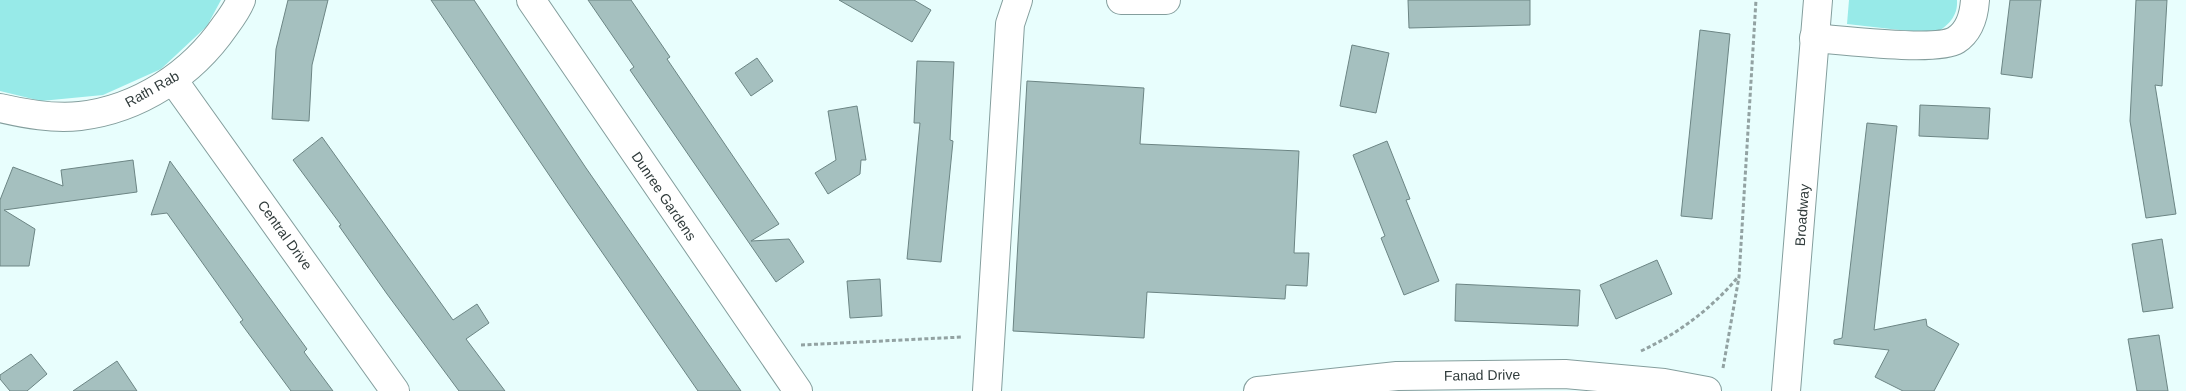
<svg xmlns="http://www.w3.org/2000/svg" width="2186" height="391" font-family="Arial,sans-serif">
<rect width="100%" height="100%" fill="#e8fefd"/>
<!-- green -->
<g fill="#97eae8">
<polygon points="0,0 221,0 207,26 161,69 103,95 41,101 0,91"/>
<path d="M1849,0H1957C1958,17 1948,25 1935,34L1847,24Z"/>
</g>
<!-- building -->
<g fill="#a5c0bf" stroke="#6c8584">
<polygon points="288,0 328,0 312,65 309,121 272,119 276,49"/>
<polygon points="431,0 474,0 586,168 741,391 698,391 568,203"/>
<polygon points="588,0 631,0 670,57 667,59 779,224 751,241 789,239 804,262 776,282 630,70 634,67"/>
<polygon points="839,0 914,0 931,10 912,42"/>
<polygon points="1408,0 1530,0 1530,25 1409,28"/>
<polygon points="2010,0 2041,0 2032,78 2001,74"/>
<polygon points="2136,0 2167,0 2162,86 2155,85 2176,214 2146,218 2130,121"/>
<polygon points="1700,30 1730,34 1712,219 1681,216"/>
<polygon points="1352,45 1389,53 1376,113 1340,106"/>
<polygon points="757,58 773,81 751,96 735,73"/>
<polygon points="917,61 954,62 950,140 953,141 941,262 907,259 920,123 914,123"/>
<polygon points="1027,81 1144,88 1140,144 1299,151 1294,253 1309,253 1307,286 1286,285 1285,299 1147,292 1144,338 1013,331"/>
<polygon points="1920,105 1990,108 1988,139 1919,136"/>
<polygon points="857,106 866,160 861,160 860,174 828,194 815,173 836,160 828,111"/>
<polygon points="1867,123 1897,126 1874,330 1926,319 1927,326 1959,344 1934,391 1903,391 1875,377 1889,350 1834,344 1834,340 1842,338"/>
<polygon points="322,137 453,320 477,304 489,323 466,339 505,391 459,391 387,294 339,226 341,225 293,160"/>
<polygon points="1387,141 1410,199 1406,200 1439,281 1404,295 1381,238 1385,236 1353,155"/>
<polygon points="133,160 137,192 4,210 35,229 29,266 0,266 0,200 13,167 63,186 61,170"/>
<polygon points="170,161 307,349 304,352 333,391 291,391 240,322 243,320 167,213 151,215"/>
<polygon points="2162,239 2173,308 2143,312 2132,244"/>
<polygon points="1657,260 1672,294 1616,319 1600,285"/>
<polygon points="880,279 882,316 850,318 847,281"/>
<polygon points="1456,284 1580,290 1578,326 1455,321"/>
<polygon points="2159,335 2168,391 2137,391 2128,339"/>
<polygon points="31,354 47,374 27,391 10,391 0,379 0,375"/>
<polygon points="117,361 137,391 73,391"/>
</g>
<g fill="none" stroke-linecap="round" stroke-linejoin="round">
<!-- minor casing -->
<g stroke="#849e9d" stroke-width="30">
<g id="minor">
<polyline points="531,0 798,391"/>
<polyline points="1121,0 1166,0"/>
<path d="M1814,38C1840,40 1937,52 1956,40C1970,31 1974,15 1975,0"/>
<polyline points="173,80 395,391"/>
<path d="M0,108C26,114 53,119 80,116C139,109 192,74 225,26C231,18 237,10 241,0"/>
<polyline points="987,391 1010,24 1018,0"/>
<polyline points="1258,391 1397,376 1565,374 1664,383 1707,391"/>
<polyline points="1786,391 1818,0"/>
</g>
</g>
<!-- path -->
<g stroke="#92a2a2" stroke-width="3" stroke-dasharray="4 2.5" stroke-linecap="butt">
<polyline points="801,345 962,337"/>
<path d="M1641,351C1679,333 1711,309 1738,277"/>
<polyline points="1723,368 1739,277 1756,0"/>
</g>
<!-- minor -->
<use href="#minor" stroke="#fff" stroke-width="28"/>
</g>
<g text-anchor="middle" stroke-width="4" stroke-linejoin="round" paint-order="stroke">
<!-- street labels -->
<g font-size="14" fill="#313c3c" stroke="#fff">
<text transform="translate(152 89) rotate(-29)" y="5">Rath Rab</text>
<text transform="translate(664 196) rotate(56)" y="5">Dunree Gardens</text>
<text transform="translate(1802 215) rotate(-86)" y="5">Broadway</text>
<text transform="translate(285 235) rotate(54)" y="5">Central Drive</text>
<text transform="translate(1482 375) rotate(-1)" y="5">Fanad Drive</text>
</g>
</g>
</svg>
